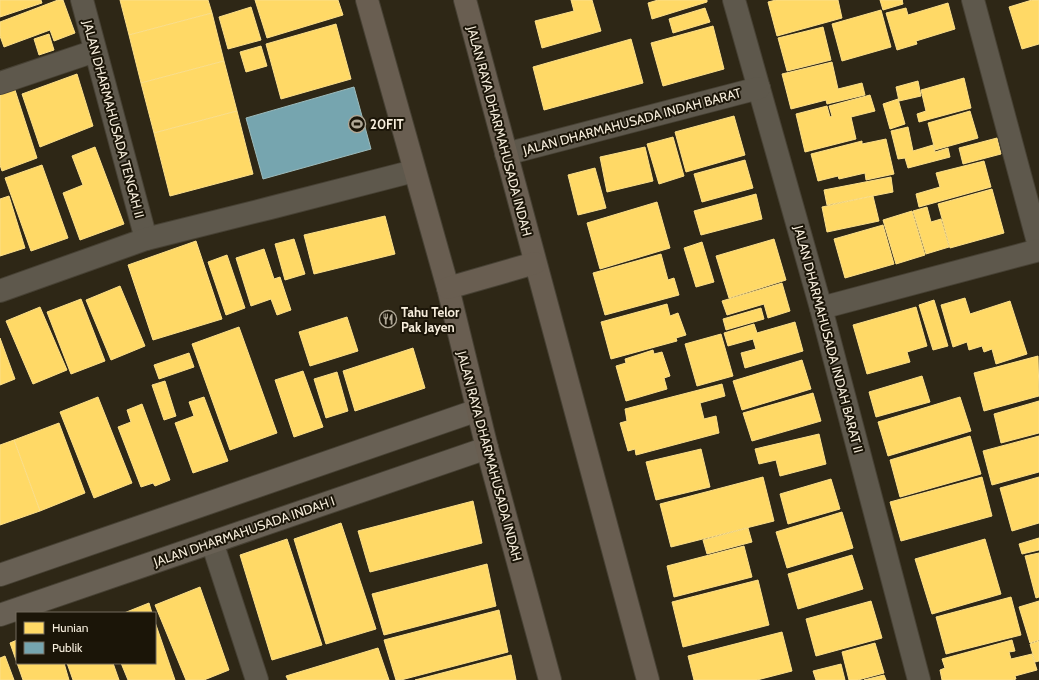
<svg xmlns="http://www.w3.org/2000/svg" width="1039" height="680" font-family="Cabin,sans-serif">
<rect width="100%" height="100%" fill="#2e2716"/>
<!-- homes -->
<g fill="#ffd966" stroke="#fcdf89">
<polygon points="0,0 41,0 42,3 0,17"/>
<polygon points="58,0 63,0 75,33 54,41 50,30 4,47 0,36 0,22"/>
<polygon points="120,0 208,0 212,13 129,35"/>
<polygon points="255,0 338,0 343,15 267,38"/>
<polygon points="571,0 592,0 601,31 542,48 535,21 574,11"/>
<polygon points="658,0 707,0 707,2 652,19 648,3"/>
<polygon points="776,0 838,0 842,18 777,36 768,2"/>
<polygon points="880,0 903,0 902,0 903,4 883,10"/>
<polygon points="1032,0 1039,0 1039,44 1022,49 1009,7"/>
<polygon points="948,3 955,29 916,41 917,44 897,50 886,13 906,8 908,15"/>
<polygon points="251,7 261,40 228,49 219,17"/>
<polygon points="705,8 710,22 673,33 669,19"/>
<polygon points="881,10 891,47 842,61 832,24"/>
<polygon points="212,13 224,61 141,83 129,35"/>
<polygon points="336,24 351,79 281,99 266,44"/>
<polygon points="713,26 724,69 663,86 651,43"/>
<polygon points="823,27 831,60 787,71 778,38"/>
<polygon points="49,34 54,50 39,55 34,39"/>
<polygon points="631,39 643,83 544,110 533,67"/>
<polygon points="261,46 267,66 246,72 240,52"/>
<polygon points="224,61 237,111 154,133 141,83"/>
<polygon points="832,62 838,89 862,83 865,95 827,104 826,100 791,109 782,74"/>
<polygon points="77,74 93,126 40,147 22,94"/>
<polygon points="964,78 971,108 919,122 917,114 926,111 921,90"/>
<polygon points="918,81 921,96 899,101 896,87"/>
<polygon points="15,90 37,158 2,171 0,165 0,95"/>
<polygon points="870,95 875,111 851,117 856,139 805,152 796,114 827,106 830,117 832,116 829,106"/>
<polygon points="898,99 905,124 890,129 883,104"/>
<polygon points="237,111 253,174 170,196 154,133"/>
<polygon points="970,111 978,138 935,150 928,123"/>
<polygon points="734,116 745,155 686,172 675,132"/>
<polygon points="908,127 913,151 933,145 935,152 948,148 950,157 908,168 905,158 898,159 891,131"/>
<polygon points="673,137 684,176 659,184 647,144"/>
<polygon points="997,138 1001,154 963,164 959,148"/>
<polygon points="886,139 894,174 866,180 865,173 839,179 838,176 818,181 811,154 862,141 862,144"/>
<polygon points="95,147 124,224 80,240 63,193 83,185 72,156"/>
<polygon points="645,147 653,181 607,192 600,157"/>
<polygon points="745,160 753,188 702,202 694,174"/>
<polygon points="984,161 991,187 919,207 916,194 940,187 936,173"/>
<polygon points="42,165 68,238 31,251 5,178"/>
<polygon points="595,168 606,208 578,215 568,175"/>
<polygon points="891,177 893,192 827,205 824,190"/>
<polygon points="992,189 1004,233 950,248 938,204"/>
<polygon points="756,194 762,219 701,235 694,211"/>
<polygon points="9,196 25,248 0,256 0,199"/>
<polygon points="873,196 879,221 827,232 822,207"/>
<polygon points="657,202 670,248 600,269 587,223"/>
<polygon points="927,207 931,222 941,219 949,247 926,254 913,211"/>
<polygon points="912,211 925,255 896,264 883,220"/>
<polygon points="385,216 395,254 314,274 304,235"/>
<polygon points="883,225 894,264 845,278 834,239"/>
<polygon points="294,239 305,274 285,280 275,244"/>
<polygon points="774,239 786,280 729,298 716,256"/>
<polygon points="196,241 222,319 153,340 128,265"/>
<polygon points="702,242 714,282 696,287 684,248"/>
<polygon points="264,249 274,279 280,277 291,310 277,315 271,299 251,306 236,258"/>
<polygon points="661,254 668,280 674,278 679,295 605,315 593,273"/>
<polygon points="227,255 245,308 226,315 208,262"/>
<polygon points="782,283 790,311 768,318 764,304 727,315 722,301"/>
<polygon points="120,286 145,346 111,360 86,300"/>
<polygon points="965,298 970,314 1010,301 1027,354 996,364 992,349 984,352 982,346 969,350 967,342 953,347 941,305"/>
<polygon points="81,299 105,361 71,374 47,312"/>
<polygon points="934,300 948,346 933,350 919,305"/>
<polygon points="667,304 670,316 678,313 686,335 676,338 677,341 611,359 601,322"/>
<polygon points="40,307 67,370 33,384 6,321"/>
<polygon points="916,307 927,346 907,352 910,362 867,374 853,325"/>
<polygon points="761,308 764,319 726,330 723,319"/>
<polygon points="347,317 358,351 310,366 299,332"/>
<polygon points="795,322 803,351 745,368 741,353 756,349 753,339 728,346 724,333 754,324 757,333"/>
<polygon points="239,327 277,433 230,450 192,344"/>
<polygon points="721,334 733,376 697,386 685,344"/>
<polygon points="0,338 15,379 0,385"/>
<polygon points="413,348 425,388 355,411 343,371"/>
<polygon points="653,350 654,354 662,352 670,376 664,378 667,389 626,401 616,366 626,363 625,359"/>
<polygon points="189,353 194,367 159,379 154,365"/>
<polygon points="1038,356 1039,396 984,411 974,373"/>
<polygon points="802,360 811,389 742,410 733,381"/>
<polygon points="303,371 323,427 294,437 275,380"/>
<polygon points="337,372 348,411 326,418 314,379"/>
<polygon points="922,376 930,402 876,417 869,392"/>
<polygon points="165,381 176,416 164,420 152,385"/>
<polygon points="722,384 725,396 700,403 704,419 716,416 719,433 636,455 635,449 628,451 620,423 627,421 625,409"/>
<polygon points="813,393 821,421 752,441 743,413"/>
<polygon points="98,397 132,483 94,498 60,412"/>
<polygon points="204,397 228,461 193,473 175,423 194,416 189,402"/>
<polygon points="960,397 971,431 888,456 878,422"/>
<polygon points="1039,401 1039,433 1001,443 994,414"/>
<polygon points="142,404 170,480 155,486 153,483 141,487 118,427 131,422 127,410"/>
<polygon points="59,423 85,493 40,511 14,440"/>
<polygon points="819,434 826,464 780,476 776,460 759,464 755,449"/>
<polygon points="970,436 981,474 900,497 890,460"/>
<polygon points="1039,436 1039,472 992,485 983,451"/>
<polygon points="14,440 40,511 0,525 0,445"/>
<polygon points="701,449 710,487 656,500 646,462"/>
<polygon points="763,477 774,521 671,547 660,504"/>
<polygon points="982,477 992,516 901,541 890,502"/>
<polygon points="1039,477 1039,523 1012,531 1000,488"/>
<polygon points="831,479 840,509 788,524 780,494"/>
<polygon points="473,501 482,543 370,572 358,531"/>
<polygon points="842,512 853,548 787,568 776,532"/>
<polygon points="341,523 376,629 326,644 294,539"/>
<polygon points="748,528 752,542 707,554 703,540"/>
<polygon points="1039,538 1039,550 1022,554 1019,544"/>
<polygon points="287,539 322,645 272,660 240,555"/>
<polygon points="985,539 1001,594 932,614 915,559"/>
<polygon points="744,546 752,577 674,597 667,566"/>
<polygon points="1039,553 1039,597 1036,598 1025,556"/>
<polygon points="852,555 863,589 798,609 788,574"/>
<polygon points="487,564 496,606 384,635 372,594"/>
<polygon points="758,580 769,625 683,647 672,602"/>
<polygon points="200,587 229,670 204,680 186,680 155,605"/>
<polygon points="1011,597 1021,635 946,654 936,617"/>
<polygon points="871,601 882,638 816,656 806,619"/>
<polygon points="1039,601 1039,640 1030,643 1019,607"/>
<polygon points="149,603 152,613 124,613"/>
<polygon points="499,610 508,652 401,680 396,680 384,640"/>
<polygon points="155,622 175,680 128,680 121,663 155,663"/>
<polygon points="782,632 792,671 757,680 694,680 688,656"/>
<polygon points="17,640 17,663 10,643"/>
<polygon points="1012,640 1015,651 1009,652 1011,659 1032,654 1037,670 1015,676 1016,679 1013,680 942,680 940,670 945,668 942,659"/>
<polygon points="1039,641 1039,661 1035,662 1030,644"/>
<polygon points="875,643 884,673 858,680 849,680 842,652"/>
<polygon points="378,648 389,680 288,680 286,676"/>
<polygon points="511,655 516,680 415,680"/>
<polygon points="5,656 14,680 0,680 0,658"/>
<polygon points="17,663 64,663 69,680 23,680"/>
<polygon points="67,663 113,663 119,680 73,680"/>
<polygon points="841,664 845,680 816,680 813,671"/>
<polygon points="884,675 886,680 864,680"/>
</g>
<!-- public -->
<polygon fill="#76a5af" stroke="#9cbbbc" points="354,87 371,149 263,179 246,118"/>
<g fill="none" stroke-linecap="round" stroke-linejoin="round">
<!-- street casing -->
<g stroke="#474134" stroke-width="24">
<g id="street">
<polyline points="82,0 146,239"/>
<polyline points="734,0 821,308 919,680"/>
<polyline points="973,0 1039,246"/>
<polyline points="0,83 95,51"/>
<polyline points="506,154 759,88"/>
<polyline points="0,291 146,239 270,208 414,171"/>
<polyline points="821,308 1039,250"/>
<polyline points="212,542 257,680"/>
</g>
</g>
<!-- secondary casing -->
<g stroke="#474134" stroke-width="24">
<g id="secondary">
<polyline points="0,575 478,410"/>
<polyline points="0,615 487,448"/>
</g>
</g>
<!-- primary casing -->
<g stroke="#474134" stroke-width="24">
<g id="primary">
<polyline points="367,0 448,288 487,448 550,680"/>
<polyline points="465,0 648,680"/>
<polyline points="448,288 535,263"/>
</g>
</g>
<!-- street -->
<use href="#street" stroke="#5e584c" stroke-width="22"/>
<!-- secondary -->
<use href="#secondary" stroke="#686054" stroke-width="22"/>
<!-- primary -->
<use href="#primary" stroke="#695e51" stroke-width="22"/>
</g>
<!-- icons -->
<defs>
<g id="stadium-ring" transform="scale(0.9)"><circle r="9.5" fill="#1b1508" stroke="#b0a897" stroke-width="1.5"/><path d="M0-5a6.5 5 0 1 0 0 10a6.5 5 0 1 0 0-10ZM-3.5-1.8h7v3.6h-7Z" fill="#b0a897"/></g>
<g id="restaurant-ring" transform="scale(0.9)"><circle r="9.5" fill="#1b1508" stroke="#b0a897" stroke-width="1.5"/><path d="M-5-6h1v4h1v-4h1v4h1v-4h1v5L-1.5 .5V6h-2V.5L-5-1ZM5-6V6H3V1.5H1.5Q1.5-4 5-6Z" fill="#b0a897"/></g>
</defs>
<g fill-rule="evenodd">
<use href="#stadium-ring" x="357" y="124"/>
<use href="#restaurant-ring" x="388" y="319"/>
</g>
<g text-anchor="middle" stroke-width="4" stroke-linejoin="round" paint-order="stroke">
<!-- street labels -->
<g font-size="13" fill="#f6eddc" stroke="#1b1508">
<text transform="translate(114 119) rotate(75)" y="5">JALAN DHARMAHUSADA TENGAH II</text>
<text transform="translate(632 121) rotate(-15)" y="5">JALAN DHARMAHUSADA INDAH BARAT</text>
<text transform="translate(500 131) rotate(75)" y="5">JALAN RAYA DHARMAHUSADA INDAH</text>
<text transform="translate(829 339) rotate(75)" y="5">JALAN DHARMAHUSADA INDAH BARAT II</text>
<text transform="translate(490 456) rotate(75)" y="5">JALAN RAYA DHARMAHUSADA INDAH</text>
<text transform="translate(244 531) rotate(-19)" y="5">JALAN DHARMAHUSADA INDAH I</text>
</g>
<!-- poi labels -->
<g font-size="13" font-weight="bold" fill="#f6eddc" stroke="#1b1508" text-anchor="start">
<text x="370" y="129">20FIT</text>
<text x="401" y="317">Tahu Telor<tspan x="401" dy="15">Pak Jayen</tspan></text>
</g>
</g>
<!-- legend -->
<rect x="16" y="612" width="140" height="52" fill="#1b1508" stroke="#736b5d"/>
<rect x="24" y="622" width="20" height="12" fill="#ffd966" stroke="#736b5d"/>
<text x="52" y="632" font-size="12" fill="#f6eddc">Hunian</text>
<rect x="24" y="642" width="20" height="12" fill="#76a5af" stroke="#736b5d"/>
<text x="52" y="652" font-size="12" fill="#f6eddc">Publik</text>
</svg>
